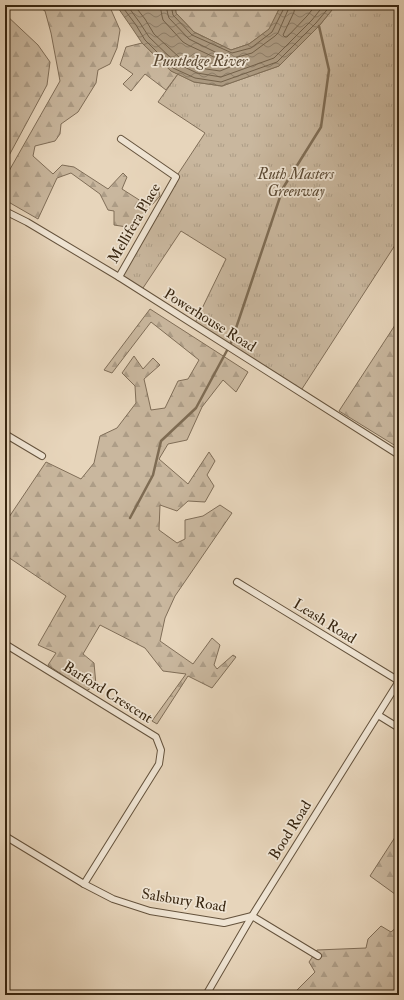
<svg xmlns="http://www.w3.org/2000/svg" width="404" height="1000" font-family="'IM FELL Double Pica',serif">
<defs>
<pattern id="forest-firs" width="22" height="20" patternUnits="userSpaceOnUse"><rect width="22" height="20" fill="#c9b79e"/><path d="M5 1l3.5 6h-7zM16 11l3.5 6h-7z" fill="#ad9d87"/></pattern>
<pattern id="park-tufts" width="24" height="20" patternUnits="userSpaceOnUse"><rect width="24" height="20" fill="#c9b79e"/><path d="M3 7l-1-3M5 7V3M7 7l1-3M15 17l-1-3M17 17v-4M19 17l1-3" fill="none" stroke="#ad9d87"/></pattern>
<pattern id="water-waves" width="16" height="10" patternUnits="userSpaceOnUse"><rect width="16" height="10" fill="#ac9a81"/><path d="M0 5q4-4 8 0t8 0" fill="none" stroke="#8d7d68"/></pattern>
</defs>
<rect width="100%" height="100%" fill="#e7d5bb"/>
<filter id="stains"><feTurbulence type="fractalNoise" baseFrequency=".005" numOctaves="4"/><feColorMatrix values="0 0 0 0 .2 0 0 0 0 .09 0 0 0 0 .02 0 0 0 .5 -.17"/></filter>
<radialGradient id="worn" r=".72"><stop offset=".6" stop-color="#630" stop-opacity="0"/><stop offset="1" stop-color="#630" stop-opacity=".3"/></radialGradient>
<!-- forest -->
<g fill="url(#forest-firs)" stroke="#806e58">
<polygon points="36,5 109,5 120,30 117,48 110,64 98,70 96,83 78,112 61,124 60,134 55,141 35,146 33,156 53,174 62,165 74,167 108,189 123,173 127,177 122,189 144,203 158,188 160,196 150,207 139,221 127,227 114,225 114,211 108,210 100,194 71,173 57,178 38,219 5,200 5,178 60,81 51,33 45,11"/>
<polygon points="175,5 281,5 270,29 249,44 231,50 194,32 176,13"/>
<polygon points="5,14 38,45 50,62 47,85 5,163"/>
<polygon points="142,43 171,71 178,74 166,90 145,74 131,91 123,84 133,74 120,65 126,47"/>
<polygon points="150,309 248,372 236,392 223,380 202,407 187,440 168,444 159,459 188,484 209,452 215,461 207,475 214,486 205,502 188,501 177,511 160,505 159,530 177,543 185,539 185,520 203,516 220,505 232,513 175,596 165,618 160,641 193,664 212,638 220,645 214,665 217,669 233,655 236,657 212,688 188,676 157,724 152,721 186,674 163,671 145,648 100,625 83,654 94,663 96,685 86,691 48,665 56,653 38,645 66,596 5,555 5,523 46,462 81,479 94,463 100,436 117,428 136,403 135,386 122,373 134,356 143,369 153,358 160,365 144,379 151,410 165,408 178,381 188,379 199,360 151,322 112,373 104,370"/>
<polygon points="399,319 399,448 339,411"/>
<polygon points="399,831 399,897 370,876"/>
<polygon points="399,925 399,995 292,995 315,972 309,962 317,950 366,948 368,939 381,926 391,932"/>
</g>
<!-- park -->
<polygon fill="url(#park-tufts)" stroke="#806e58" points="336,5 399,5 399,239 300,392 194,325 226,259 181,231 141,291 119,277 176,177 205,133 158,102 178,74 194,82 222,86 279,66 319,26"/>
<!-- water -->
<polygon fill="url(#water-waves)" stroke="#7e6c54" points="116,5 175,5 176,13 194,32 231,50 249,44 269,29 281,5 336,5 319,26 279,66 222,86 194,82 171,71 142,43 132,28"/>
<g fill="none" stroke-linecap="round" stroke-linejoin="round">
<!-- shore -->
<g stroke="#726049" stroke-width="1">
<polyline points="121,5 136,25 145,40 173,68 195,78 221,82 277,62 316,23 331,5"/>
<polyline points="127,5 140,23 149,37 176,63 197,73 221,77 274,58 312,20 324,5"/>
<polyline points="134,5 145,19 154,34 180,58 199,68 220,71 230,67 230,66 229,64 188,45 183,42 163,20 162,16 160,5"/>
<polyline points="166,5 168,15 169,18 189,39 227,58 234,58 252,53 275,36 278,33 288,10 289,5"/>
<polyline points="171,5 173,15 192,35 232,53 251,48 272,32 284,8 284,5"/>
<polyline points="295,5 294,12 283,35 285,37 287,37 307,16 316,5"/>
</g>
<!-- stream -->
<g stroke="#7e6c54" stroke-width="2.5">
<polyline points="130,518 153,475 161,441 196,408 231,343 283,188 321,127 329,70 319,26"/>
<polyline points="381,995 387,993 399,992"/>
</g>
<!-- street casing -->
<g stroke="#64523c" stroke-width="8">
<g id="street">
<polyline points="5,211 27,222 119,277 399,455"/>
<polyline points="119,277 176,177 121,139"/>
<polyline points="5,434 42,456"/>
<polyline points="237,582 399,681"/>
<polyline points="5,644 156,737 161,750 159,764 84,884"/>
<polyline points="378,715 399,728"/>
<polyline points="5,836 84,884 113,899 150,911 224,923 252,916 318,956"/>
<polyline points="206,995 252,916 399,681"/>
</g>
</g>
<!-- street -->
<use href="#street" stroke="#efe4d3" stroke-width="6"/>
</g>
<g text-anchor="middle" stroke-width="3.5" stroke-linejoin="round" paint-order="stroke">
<!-- park labels -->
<g font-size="15" font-style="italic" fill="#5c4a34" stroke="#efe4d3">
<text x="296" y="179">Ruth Masters<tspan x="296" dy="17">Greenway</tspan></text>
</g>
<!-- street labels -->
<g font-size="15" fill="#382611" stroke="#efe4d3">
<text transform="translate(134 223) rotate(-60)" y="5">Mellifera Place</text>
<text transform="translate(210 320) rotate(32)" y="5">Powerhouse Road</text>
<text transform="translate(325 621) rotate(32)" y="5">Leash Road</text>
<text transform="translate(108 692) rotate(32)" y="5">Barford Crescent</text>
<text transform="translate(290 830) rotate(-58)" y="5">Bood Road</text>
<text transform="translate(184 900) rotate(9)" y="5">Salsbury Road</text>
</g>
<!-- water labels -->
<g font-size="16" font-style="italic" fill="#5b4933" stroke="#efe4d3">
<text x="200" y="66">Puntledge River</text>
</g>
</g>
<!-- margin -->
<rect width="404" height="1000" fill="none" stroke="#e7d5bb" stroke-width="20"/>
<rect x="6" y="6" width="392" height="988" fill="none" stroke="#382611" stroke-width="2"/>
<rect x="10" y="10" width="384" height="980" fill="none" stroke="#382611"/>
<rect width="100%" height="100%" filter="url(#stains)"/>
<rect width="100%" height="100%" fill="url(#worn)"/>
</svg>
